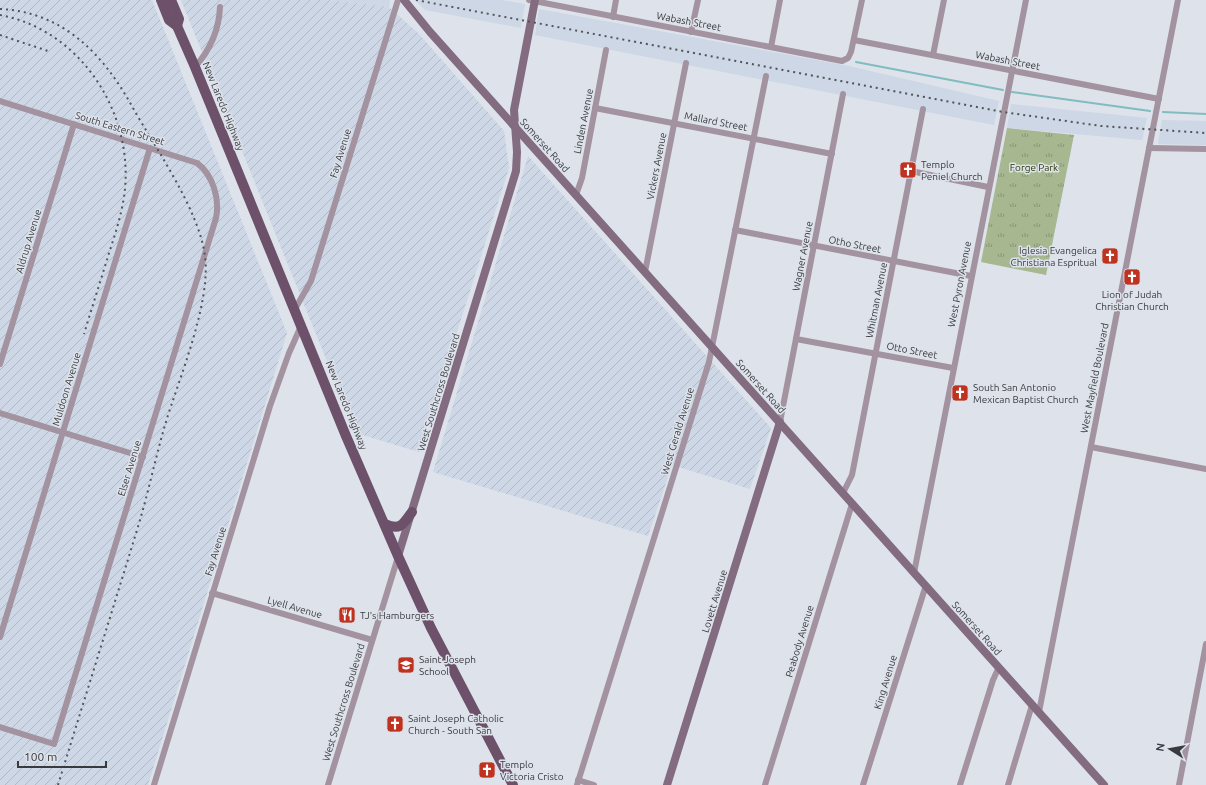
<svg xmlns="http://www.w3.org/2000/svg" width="1206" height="785" font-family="Ubuntu,sans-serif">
<defs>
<pattern id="industrial-furrows" width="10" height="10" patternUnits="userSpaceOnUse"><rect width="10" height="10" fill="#cdd7e5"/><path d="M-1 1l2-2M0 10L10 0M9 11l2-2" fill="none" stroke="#b1b9c6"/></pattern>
<pattern id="park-tufts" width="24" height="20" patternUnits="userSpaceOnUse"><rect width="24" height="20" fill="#a7b790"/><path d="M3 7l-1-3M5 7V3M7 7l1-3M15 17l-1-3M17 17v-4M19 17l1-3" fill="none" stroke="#899677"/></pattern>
</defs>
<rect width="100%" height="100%" fill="#dde2eb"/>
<!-- built -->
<g fill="#cdd7e5">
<polygon points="328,0 390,0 389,7"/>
<polygon points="415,0 502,0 525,4 521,28 425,10"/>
<polygon points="539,9 849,66 999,101 994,125 535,35"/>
<polygon points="1011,104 1147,118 1142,140 1007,128"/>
<polygon points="1162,120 1206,121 1206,145 1158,144"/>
</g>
<!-- industrial -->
<g fill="url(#industrial-furrows)">
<polygon points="0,0 152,0 287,333 148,785 0,785"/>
<polygon points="181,0 328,0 389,7 419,34 504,131 509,168 419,452 356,433"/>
<polygon points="528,156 771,428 750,489 672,465 648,536 433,472"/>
</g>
<!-- park -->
<polygon fill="url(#park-tufts)" points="1007,128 1074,135 1046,275 981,262"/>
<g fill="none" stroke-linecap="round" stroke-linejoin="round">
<!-- stream -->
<g stroke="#80bcc0" stroke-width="2">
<polyline points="856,62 1003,90"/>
<polyline points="1012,92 1150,111"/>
<polyline points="1163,112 1206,114"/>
</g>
<!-- street -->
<g stroke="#a392a0" stroke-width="6">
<polyline points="529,0 842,61 848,58 851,52 862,0"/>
<polyline points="613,17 616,0"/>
<polyline points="691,32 698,0"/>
<polyline points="854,40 1159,99"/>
<polyline points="771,47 780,0"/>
<polyline points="933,55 944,0"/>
<path d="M195,67C210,50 219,30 220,7"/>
<path d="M0,101L197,163C213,175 220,199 216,218L54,744L0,727"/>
<polyline points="595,108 832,154"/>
<polyline points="1149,148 1206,149"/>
<polyline points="911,171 988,187"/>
<polyline points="576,195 582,178 606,50"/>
<polyline points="735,230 971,276"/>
<polyline points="645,272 686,63"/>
<polyline points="295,309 311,281 398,0"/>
<polyline points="796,339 953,368"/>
<polyline points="0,364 74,124"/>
<polyline points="0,413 143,457"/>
<polyline points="780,422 843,94"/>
<polyline points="1091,447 1206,469"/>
<polyline points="843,493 852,475 923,109"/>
<polyline points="914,573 1026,0"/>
<polyline points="212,593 372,640"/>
<polyline points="0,637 150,148"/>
<polyline points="1039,712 1178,0"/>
<polyline points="578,780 594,785"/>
<polyline points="154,785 270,406 289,353 301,326"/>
<polyline points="328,785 398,557"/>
<polyline points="577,785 709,362 766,76"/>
<polyline points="765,785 852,504"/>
<polyline points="863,785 926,585"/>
<polyline points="960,785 993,680 999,667"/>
<polyline points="1008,785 1032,705"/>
<polyline points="1179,785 1206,644"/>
</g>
<!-- secondary -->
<g stroke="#836c80" stroke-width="8">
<polyline points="404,0 430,32 1104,785"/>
<polyline points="398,556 516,171 517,152 514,110 535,0"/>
<polyline points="667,785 780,422"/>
</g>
<!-- primary -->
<g stroke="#6d5069" stroke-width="10">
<polyline points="161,0 169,20 177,26 195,67 346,436 398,556 431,628 513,785"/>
<polyline points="171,0 179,19 177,26"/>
<path d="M385,524C401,531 403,524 412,512"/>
</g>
<!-- rail -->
<g stroke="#515358" stroke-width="2" stroke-dasharray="2 4" stroke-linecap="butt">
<polyline points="416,0 1003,112 1101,126 1206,133"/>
<path d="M0,9C64,12 104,55 133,108C156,149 199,210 205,256C211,304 179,378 165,425C156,456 149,489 140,520C113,609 85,697 58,785"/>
<path d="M0,15C82,30 136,116 124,197C121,216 115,235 109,253C101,280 92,307 84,334"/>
<polyline points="0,35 48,51"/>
</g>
</g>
<!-- icons -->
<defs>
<g id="church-square" transform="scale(0.9)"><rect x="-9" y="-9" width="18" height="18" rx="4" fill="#be321f" stroke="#dde2eb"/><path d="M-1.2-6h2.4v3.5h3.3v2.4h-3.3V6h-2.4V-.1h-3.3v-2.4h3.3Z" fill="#fff"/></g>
<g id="restaurant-square" transform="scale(0.9)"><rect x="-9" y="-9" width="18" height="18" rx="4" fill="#be321f" stroke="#dde2eb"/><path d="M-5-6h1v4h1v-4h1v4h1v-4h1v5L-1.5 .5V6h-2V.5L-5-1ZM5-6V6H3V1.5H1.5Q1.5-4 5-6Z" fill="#fff"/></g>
<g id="school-square" transform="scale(0.9)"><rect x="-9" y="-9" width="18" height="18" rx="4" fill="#be321f" stroke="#dde2eb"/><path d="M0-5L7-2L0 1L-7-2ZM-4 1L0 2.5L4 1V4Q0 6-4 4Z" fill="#fff"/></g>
</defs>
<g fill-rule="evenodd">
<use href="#church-square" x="908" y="170"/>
<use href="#church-square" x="1110" y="256"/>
<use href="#church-square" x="1132" y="277"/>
<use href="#church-square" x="960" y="393"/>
<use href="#restaurant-square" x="347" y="615"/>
<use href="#school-square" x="406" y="665"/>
<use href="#church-square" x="395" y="724"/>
<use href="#church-square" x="487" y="770"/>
</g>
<g text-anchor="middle" stroke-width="3" stroke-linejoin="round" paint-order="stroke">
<!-- street labels -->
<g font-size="10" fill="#383a3e" stroke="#dde2eb">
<text transform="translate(689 21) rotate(11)" y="4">Wabash Street</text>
<text transform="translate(1008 60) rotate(11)" y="4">Wabash Street</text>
<text transform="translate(224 106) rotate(68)" y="4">New Laredo Highway</text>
<text transform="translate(583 121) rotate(-79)" y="4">Linden Avenue</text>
<text transform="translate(716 121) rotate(11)" y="4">Mallard Street</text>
<text transform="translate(120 128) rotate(17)" y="4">South Eastern Street</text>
<text transform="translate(545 145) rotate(48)" y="4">Somerset Road</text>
<text transform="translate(340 153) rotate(-73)" y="4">Fay Avenue</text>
<text transform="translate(656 166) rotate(-79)" y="4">Vickers Avenue</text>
<text transform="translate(28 241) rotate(-73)" y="4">Aldrup Avenue</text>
<text transform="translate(855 244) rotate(11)" y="4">Otho Street</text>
<text transform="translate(802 256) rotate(-79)" y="4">Wagner Avenue</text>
<text transform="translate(959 284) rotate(-79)" y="4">West Pyron Avenue</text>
<text transform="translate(876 300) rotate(-79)" y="4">Whitman Avenue</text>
<text transform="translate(912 350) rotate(11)" y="4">Otto Street</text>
<text transform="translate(1094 378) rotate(-79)" y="4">West Mayfield Boulevard</text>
<text transform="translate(761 386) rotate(48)" y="4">Somerset Road</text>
<text transform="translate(66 389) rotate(-73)" y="4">Muldoon Avenue</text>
<text transform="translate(438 392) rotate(-73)" y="4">West Southcross Boulevard</text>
<text transform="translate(347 405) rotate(68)" y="4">New Laredo Highway</text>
<text transform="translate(677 431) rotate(-73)" y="4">West Gerald Avenue</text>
<text transform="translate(129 468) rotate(-73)" y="4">Elser Avenue</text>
<text transform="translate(215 551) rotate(-73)" y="4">Fay Avenue</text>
<text transform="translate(714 601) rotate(-73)" y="4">Lovett Avenue</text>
<text transform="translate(295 607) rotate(16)" y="4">Lyell Avenue</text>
<text transform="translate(977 628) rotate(48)" y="4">Somerset Road</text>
<text transform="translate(799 641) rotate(-73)" y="4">Peabody Avenue</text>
<text transform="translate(885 682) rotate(-73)" y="4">King Avenue</text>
<text transform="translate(343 702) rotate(-73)" y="4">West Southcross Boulevard</text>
</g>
<!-- poi labels -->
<g font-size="10" fill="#383a3e" stroke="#dde2eb" text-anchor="start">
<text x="921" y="168">Templo<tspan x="921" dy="12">Peniel Church</tspan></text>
<text x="1097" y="254" text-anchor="end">Iglesia Evangelica<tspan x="1097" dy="12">Christiana Espritual</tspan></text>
<text x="1132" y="298" text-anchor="middle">Lion of Judah<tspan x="1132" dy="12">Christian Church</tspan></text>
<text x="973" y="391">South San Antonio<tspan x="973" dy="12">Mexican Baptist Church</tspan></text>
<text x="360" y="619">TJ's Hamburgers</text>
<text x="419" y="663">Saint Joseph<tspan x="419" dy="12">School</tspan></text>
<text x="408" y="722">Saint Joseph Catholic<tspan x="408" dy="12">Church - South San</tspan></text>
<text x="500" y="768">Templo<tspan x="500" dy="12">Victoria Cristo</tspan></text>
</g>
<!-- park labels -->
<g font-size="10" fill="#273605" stroke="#dde2eb">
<text x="1034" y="171">Forge Park</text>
</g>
</g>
<!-- north arrow -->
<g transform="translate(1170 749) rotate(281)" stroke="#dde2eb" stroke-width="3" paint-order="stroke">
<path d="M0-3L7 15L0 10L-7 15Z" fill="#383a3e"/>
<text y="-6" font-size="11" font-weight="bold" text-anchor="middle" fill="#383a3e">N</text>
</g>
<!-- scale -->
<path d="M18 761v6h88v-6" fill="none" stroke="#383a3e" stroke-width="2"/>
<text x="24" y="761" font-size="12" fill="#383a3e" stroke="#dde2eb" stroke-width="3" paint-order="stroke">100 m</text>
</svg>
